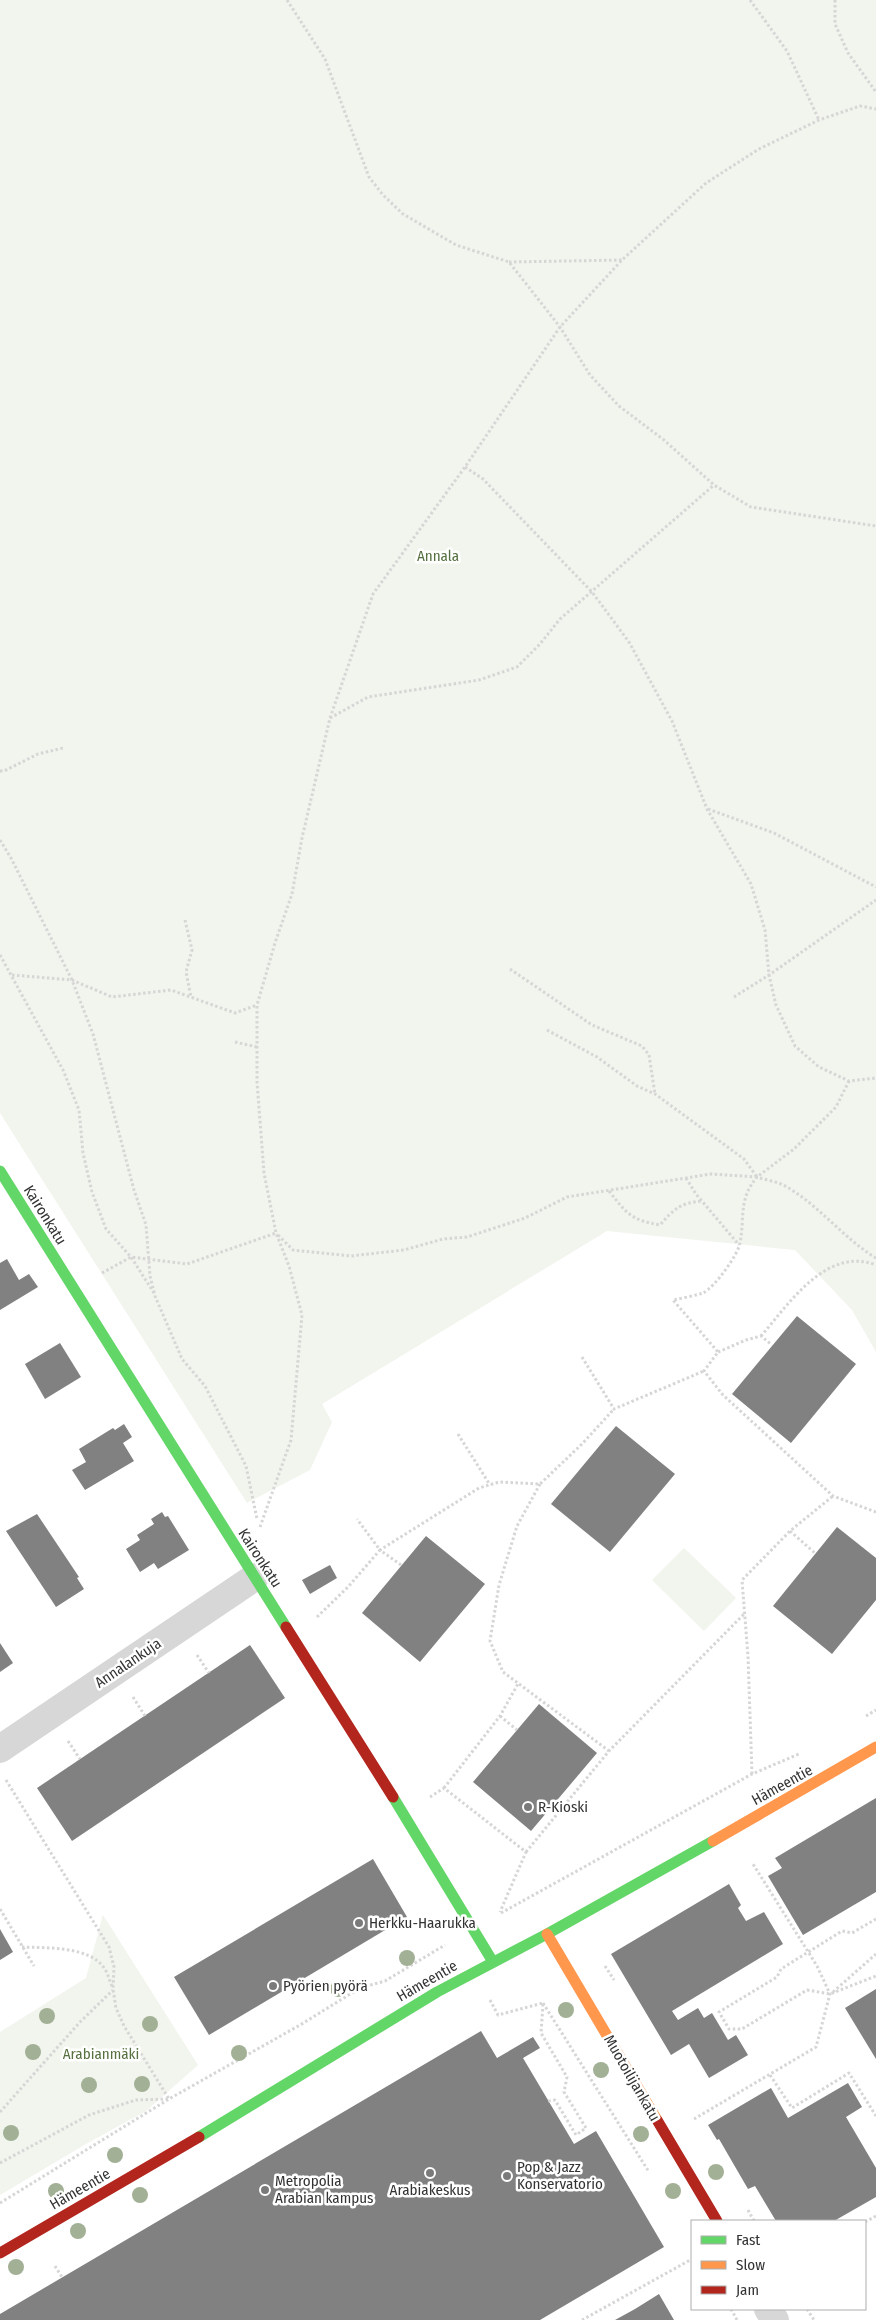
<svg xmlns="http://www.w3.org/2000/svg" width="876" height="2320" font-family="'Fira Sans Condensed',sans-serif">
<rect width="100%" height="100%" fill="#fff"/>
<!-- green -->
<g fill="#f1f5ed">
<polygon points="0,0 876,0 876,1352 852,1310 795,1250 607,1231 322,1404 332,1422 310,1470 247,1503 0,1113"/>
<polygon points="684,1548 736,1598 704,1631 652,1580"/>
<polygon points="103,1915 198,2065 146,2111 86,2144 0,2195 0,2032 86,1978"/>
</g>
<!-- building -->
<g fill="#818181">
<polygon points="7,1259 19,1280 29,1274 38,1287 0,1310 0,1263"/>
<polygon points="797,1316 856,1364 791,1443 732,1394"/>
<polygon points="60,1343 81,1377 45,1399 25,1364"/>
<polygon points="124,1424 132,1437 123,1443 134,1461 85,1490 72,1470 86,1462 79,1449 113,1428 115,1430"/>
<polygon points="616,1426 675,1474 610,1552 551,1504"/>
<polygon points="162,1512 165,1517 168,1516 189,1550 158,1569 154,1563 140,1572 126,1549 140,1540 137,1535 154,1524 151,1519"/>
<polygon points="37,1514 79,1577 77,1578 84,1589 56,1607 6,1531"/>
<polygon points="837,1527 876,1558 876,1600 832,1654 773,1606"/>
<polygon points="426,1536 485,1584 420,1662 362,1613"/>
<polygon points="330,1565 337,1578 310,1594 302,1580"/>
<polygon points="0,1643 13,1663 0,1672"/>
<polygon points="250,1645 285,1698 72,1841 37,1788"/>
<polygon points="539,1704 597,1753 531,1831 473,1782"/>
<polygon points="876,1798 876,1892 803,1935 768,1876 782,1868 775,1858"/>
<polygon points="373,1859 407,1917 209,2035 174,1977"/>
<polygon points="729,1884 741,1905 738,1908 746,1921 764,1912 783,1944 672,2011 678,2020 698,2008 704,2018 712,2013 728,2040 736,2035 748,2055 709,2078 689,2044 671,2055 611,1954"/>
<polygon points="0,1929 13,1952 0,1960"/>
<polygon points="876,1989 876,2059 845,2008"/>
<polygon points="481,2031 497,2058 533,2037 540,2048 523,2058 574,2144 596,2131 664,2247 540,2320 0,2320 0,2314"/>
<polygon points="848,2083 862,2107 846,2117 876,2168 876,2197 834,2221 776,2221 755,2186 748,2189 719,2139 717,2140 708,2125 771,2088 788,2118"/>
<polygon points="659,2294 674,2320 615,2320 635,2309"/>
</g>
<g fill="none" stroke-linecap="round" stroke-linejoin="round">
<!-- path -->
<g stroke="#d6d6d6" stroke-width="3" stroke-dasharray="2.5 2.5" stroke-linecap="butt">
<polyline points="287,0 325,59 369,177 383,195 403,214 456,245 509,262 560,327 590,375 619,406 664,440 714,485 751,507 876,526"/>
<polyline points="750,0 787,51 819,120"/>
<polyline points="835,0 835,24 848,53 876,92"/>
<polyline points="509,262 622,260"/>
<polyline points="465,467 483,479 592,592 629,642 672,721 707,809 751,884 765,930 769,975 776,1005 795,1046 819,1067 849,1081 876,1078"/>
<polyline points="330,718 368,697 479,680 517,667 540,644 560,619 714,485"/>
<polyline points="0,771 4,771 38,754 63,748"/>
<polyline points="708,809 774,833 876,887"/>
<polyline points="0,840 11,858 72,980 93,1034 134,1190 146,1225 150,1276 155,1296 182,1359 205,1386 246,1466 257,1519"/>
<polyline points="185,920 192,950 186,972 191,997"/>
<polyline points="0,955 63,1070 79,1110 83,1153 92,1192 106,1229 131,1257 154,1293"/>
<polyline points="510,969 592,1025 642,1046 649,1055 655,1094"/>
<polyline points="12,975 72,980 112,997 171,990 235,1013 257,1005"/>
<polyline points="734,997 769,975 876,900"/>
<polyline points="547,1030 597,1057 637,1086 655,1094 744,1159 757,1177"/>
<polyline points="235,1042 257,1047"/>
<polyline points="686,1178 696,1194 739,1245"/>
<path d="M609,1191C627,1214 631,1220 660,1225C674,1209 680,1203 702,1201"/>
<polyline points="278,1235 293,1250 351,1256 404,1250 443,1239 467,1237 525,1218 567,1197 711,1174 757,1177 794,1149 836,1107 849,1081"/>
<path d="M876,1258C844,1239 815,1201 783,1185C775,1181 765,1180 757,1177C738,1200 745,1217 740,1243C738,1255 714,1288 703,1293C694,1296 682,1298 673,1300L718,1352L704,1371L723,1395L833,1496L876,1512"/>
<polyline points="102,1273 131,1257 187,1264 276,1233"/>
<path d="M761,1336C789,1304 826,1246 876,1265"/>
<polyline points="718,1352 746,1340 761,1336 772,1345"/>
<polyline points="582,1357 614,1409 704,1371"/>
<polyline points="458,1434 490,1485"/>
<polyline points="540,1484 517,1526 499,1585 490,1641 503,1672 609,1751"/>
<polyline points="260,1527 291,1440 302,1315 289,1266 276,1233 264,1173 257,1082 257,1005 275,943 292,894 302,838 330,718 373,594 465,467 560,327 622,260 706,183 759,149 819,120 860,106 876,109"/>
<polyline points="790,1531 816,1554"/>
<polyline points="401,1565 380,1550 479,1488 499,1482 540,1484 582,1444 614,1409"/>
<polyline points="317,1617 348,1587 380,1550 357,1519"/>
<polyline points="197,1655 209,1673"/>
<polyline points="133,1697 145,1716"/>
<polyline points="500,1716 517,1730"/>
<polyline points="866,1716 876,1710"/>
<polyline points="68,1741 80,1759"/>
<polyline points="752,1774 748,1656 742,1580 790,1531 833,1496"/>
<polyline points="6,1780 109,1947 114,1967 113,1989 116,2008 124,2026 169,2099"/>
<polyline points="444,1788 500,1716 519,1682"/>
<polyline points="430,1797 444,1788 526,1852 500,1912"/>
<polyline points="526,1852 609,1751 745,1613"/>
<polyline points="0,1909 34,1966"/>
<polyline points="501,1913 752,1774 799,1754"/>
<polyline points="876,1919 852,1933 842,1931 781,1969 777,1977 719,2012 729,2029 742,2029 807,1990 830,1994 876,1976"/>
<path d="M22,1947C45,1948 90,1946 104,1968C108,1973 109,1980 112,1986"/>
<polyline points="605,1966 614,1980"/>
<polyline points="833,1992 876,1954"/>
<polyline points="490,2000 498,2015 543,2003"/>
<polyline points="543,2003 649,2172"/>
<polyline points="543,2004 541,2033 567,2077 564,2092 586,2128 576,2135 555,2100 548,2101"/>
<polyline points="770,2075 792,2108 849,2073 876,2116"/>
<polyline points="0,2112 80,2022 113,1990"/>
<polyline points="694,2119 816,2047 830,1994 817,1966 753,1864"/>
<polyline points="0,2163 89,2115 136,2100 168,2099"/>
<polyline points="0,2203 169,2099 300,2025 360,1988 385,1981 445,1945"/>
<polyline points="748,2210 754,2221"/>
<polyline points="865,2222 876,2216"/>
<polyline points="55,2266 62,2277"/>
<polyline points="731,2309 737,2320"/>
<polyline points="807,2309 814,2320"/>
<polyline points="582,2320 692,2259"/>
</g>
<!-- street -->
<g stroke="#d7d7d7" stroke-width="28">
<polyline points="0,1749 255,1577"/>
<polyline points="768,2309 775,2320"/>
</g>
<!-- fast -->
<g stroke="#63d668" stroke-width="11">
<polyline points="0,1171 286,1627"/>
<polyline points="393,1797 493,1962"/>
<polyline points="199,2137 437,1992 547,1934 713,1841"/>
</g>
<!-- slow -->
<g stroke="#ff974d" stroke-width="11">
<polyline points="713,1841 876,1747"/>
<polyline points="547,1934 657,2120"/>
</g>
<!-- jam -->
<g stroke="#b3261e" stroke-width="11">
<polyline points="286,1627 393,1797"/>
<polyline points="657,2120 717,2221"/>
<polyline points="0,2253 199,2137"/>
</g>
</g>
<!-- trees -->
<g fill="#a2b095">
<circle cx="407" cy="1958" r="8"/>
<circle cx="338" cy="1989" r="8"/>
<circle cx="566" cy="2010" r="8"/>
<circle cx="47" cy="2016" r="8"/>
<circle cx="150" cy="2024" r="8"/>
<circle cx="33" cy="2052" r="8"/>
<circle cx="239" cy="2053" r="8"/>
<circle cx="601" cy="2070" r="8"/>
<circle cx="142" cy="2084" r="8"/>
<circle cx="89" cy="2085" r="8"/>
<circle cx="11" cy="2133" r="8"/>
<circle cx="641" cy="2134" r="8"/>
<circle cx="115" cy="2155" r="8"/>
<circle cx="716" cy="2172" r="8"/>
<circle cx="56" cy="2191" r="8"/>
<circle cx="673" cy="2191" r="8"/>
<circle cx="140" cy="2195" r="8"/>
<circle cx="78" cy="2231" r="8"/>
<circle cx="16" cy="2267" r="8"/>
</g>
<!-- markers -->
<g fill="#7a7a7a" stroke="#fff" stroke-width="2">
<circle cx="528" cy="1807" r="5"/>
<circle cx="359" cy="1923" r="5"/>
<circle cx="273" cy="1986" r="5"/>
<circle cx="430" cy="2173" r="5"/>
<circle cx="507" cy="2176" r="5"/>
<circle cx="265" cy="2190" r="5"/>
</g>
<g text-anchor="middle" stroke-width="5" stroke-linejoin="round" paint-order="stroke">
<!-- park labels -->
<g font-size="15" fill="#56703f" stroke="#fff">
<text x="438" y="561">Annala</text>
<text x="101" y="2059">Arabianmäki</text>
</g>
<!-- street labels -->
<g font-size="15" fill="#333" stroke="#fff">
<text transform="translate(45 1215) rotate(58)" y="5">Kaironkatu</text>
<text transform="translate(260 1558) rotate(57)" y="5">Kaironkatu</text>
<text transform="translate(128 1663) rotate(-34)" y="5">Annalankuja</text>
<text transform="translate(782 1785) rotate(-29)" y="5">Hämeentie</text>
<text transform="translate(427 1981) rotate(-30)" y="5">Hämeentie</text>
<text transform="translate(632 2078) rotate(60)" y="5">Muotoilijankatu</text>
<text transform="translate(80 2189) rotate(-30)" y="5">Hämeentie</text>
</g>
<!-- poi labels -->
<g font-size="15" fill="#333" stroke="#fff" text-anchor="start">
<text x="538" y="1812">R-Kioski</text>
<text x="369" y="1928">Herkku-Haarukka</text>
<text x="283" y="1991">Pyörien pyörä</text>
<text x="517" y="2172">Pop &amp; Jazz<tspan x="517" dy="17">Konservatorio</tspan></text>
<text x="275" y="2186">Metropolia<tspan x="275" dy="17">Arabian kampus</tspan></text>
<text x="430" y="2195" text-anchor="middle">Arabiakeskus</text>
</g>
</g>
<!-- legend -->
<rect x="691" y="2220" width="175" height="90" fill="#ffffff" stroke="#adadad"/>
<rect x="701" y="2236" width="25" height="8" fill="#63d668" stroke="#adadad"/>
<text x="736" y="2245" font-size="15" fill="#333333">Fast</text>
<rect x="701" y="2261" width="25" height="8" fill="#ff974d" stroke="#adadad"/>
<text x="736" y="2270" font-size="15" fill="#333333">Slow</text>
<rect x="701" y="2286" width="25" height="8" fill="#b3261e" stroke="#adadad"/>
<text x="736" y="2295" font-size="15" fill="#333333">Jam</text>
</svg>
